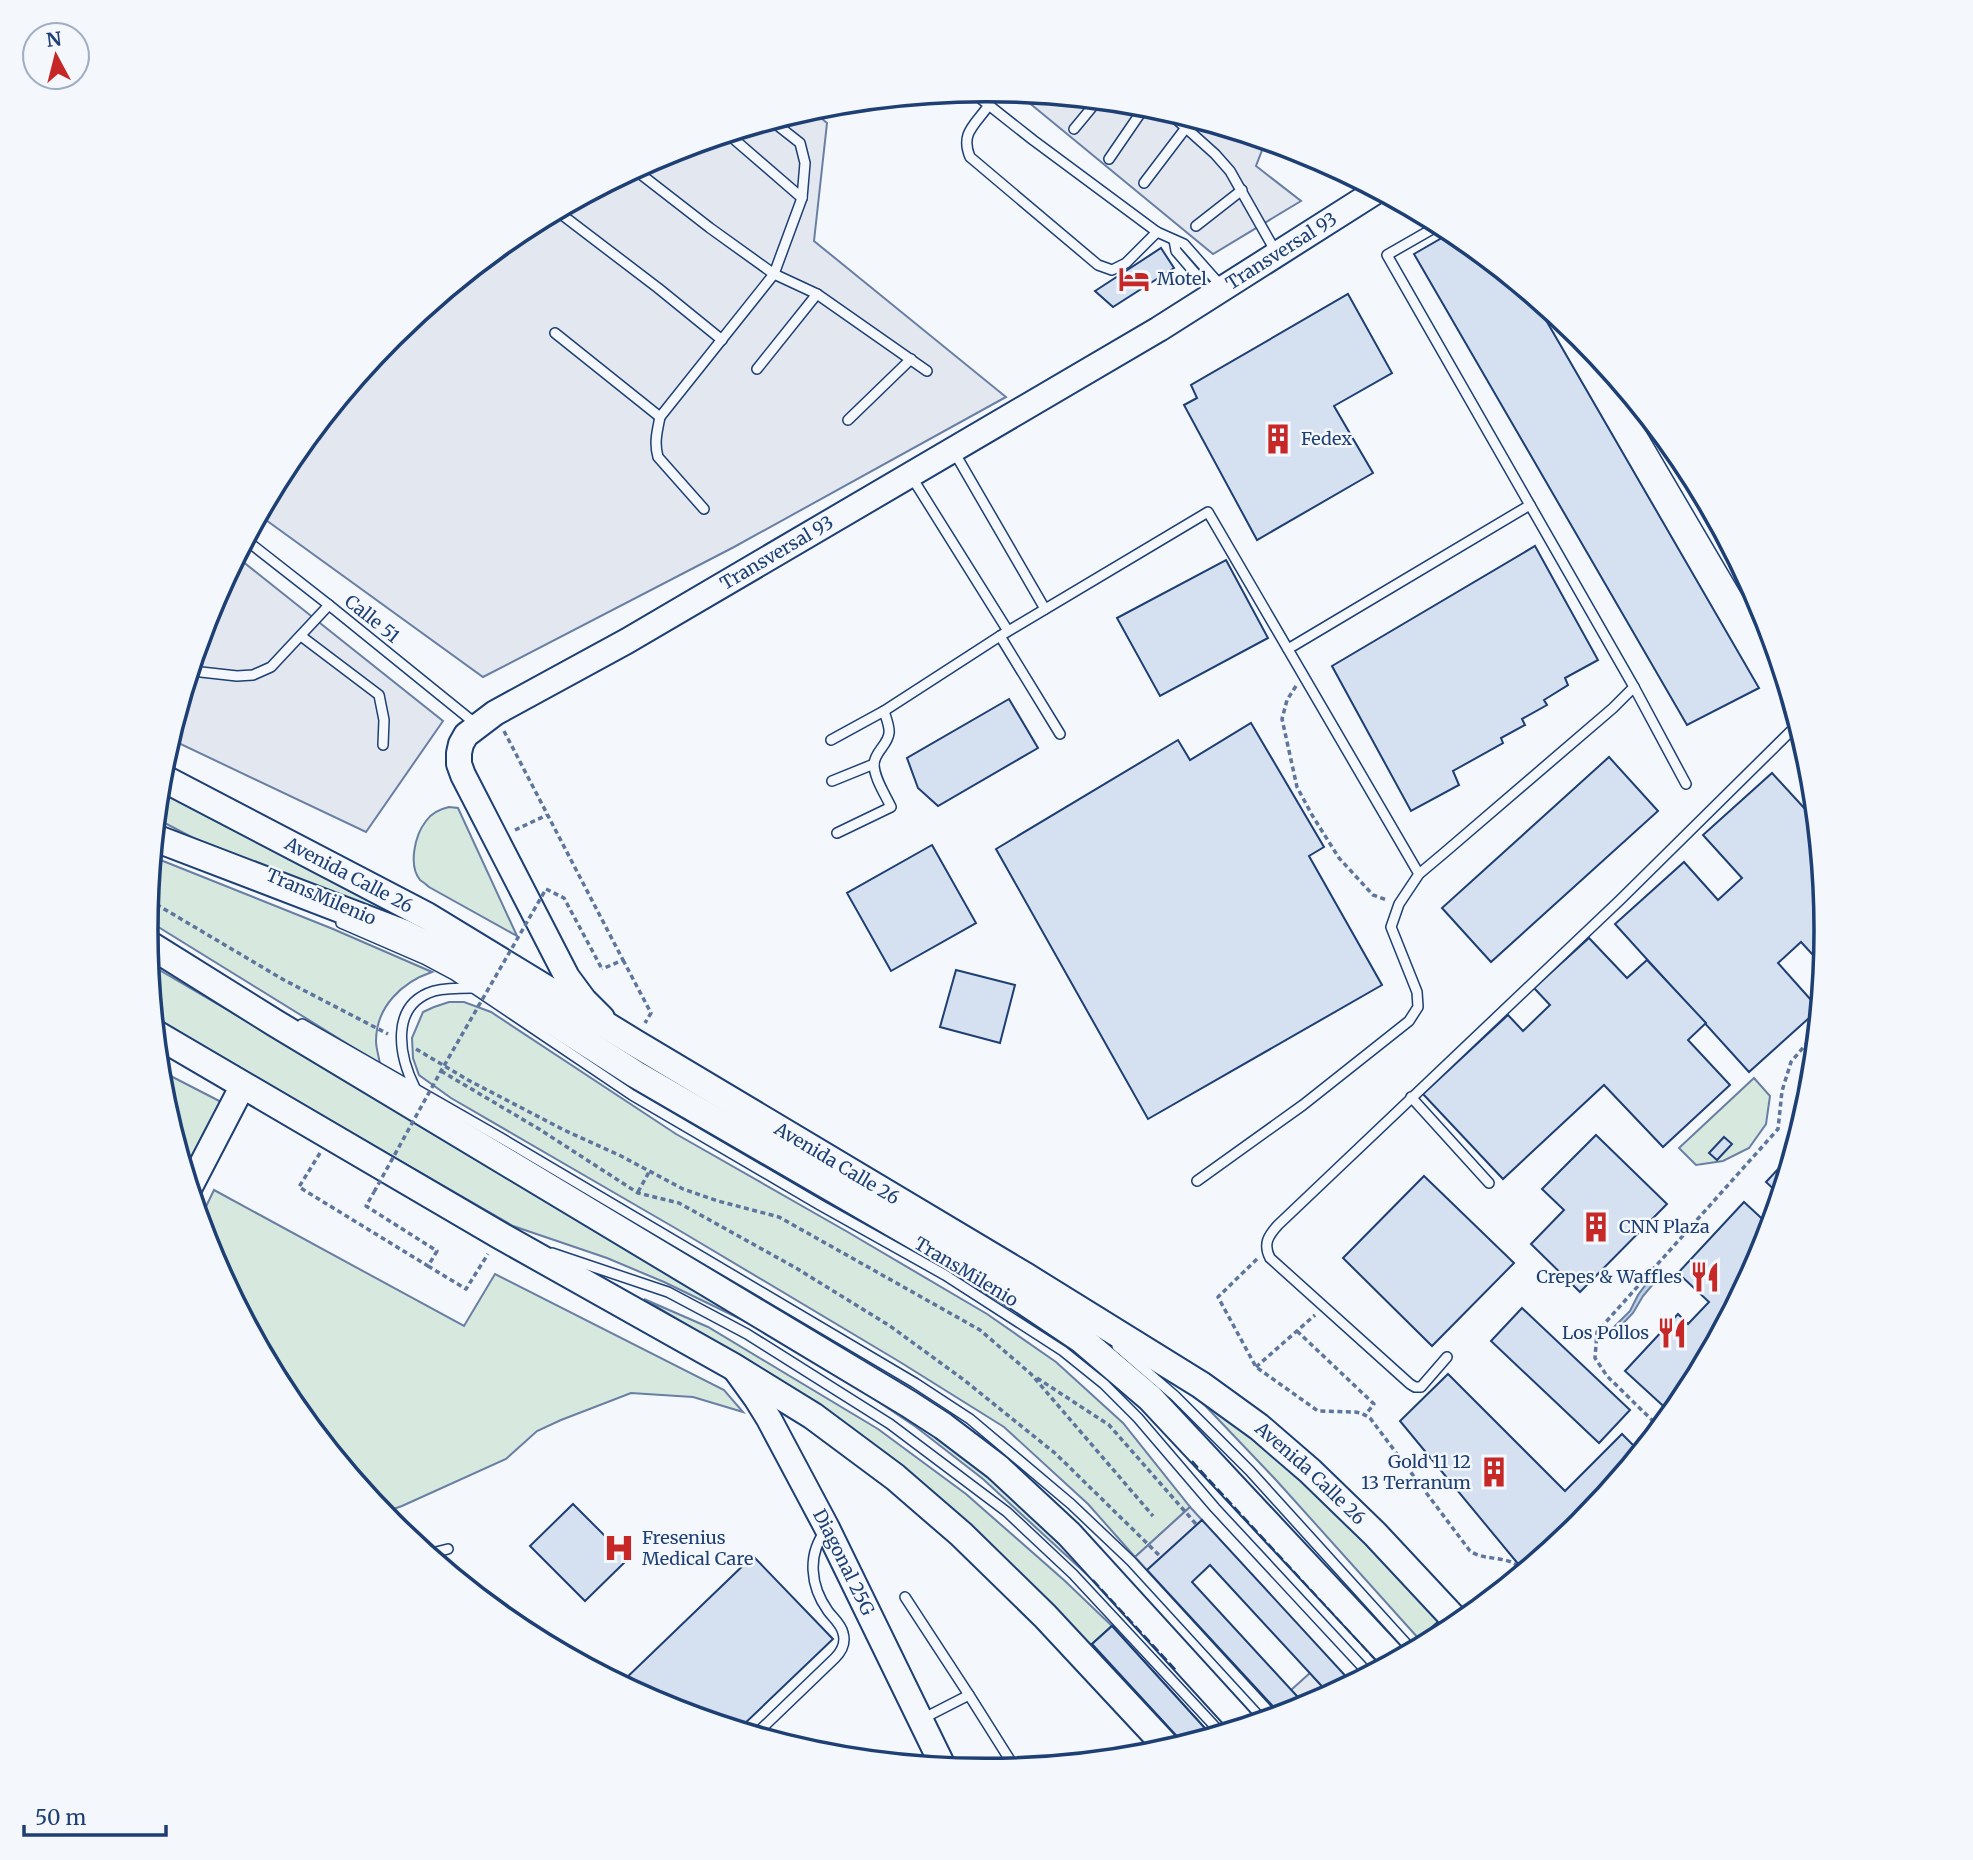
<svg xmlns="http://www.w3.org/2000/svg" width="1973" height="1860" font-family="Merriweather,serif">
<rect width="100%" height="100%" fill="#f4f7fb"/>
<!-- green -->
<g fill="#d7e8df" stroke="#687fa3" stroke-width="2">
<polygon points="160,787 260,844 384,903 485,959 199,841 157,819"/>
<path d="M449,807L458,808L517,936L429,887C426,884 423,882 420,880C408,865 415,835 426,821C432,812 440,809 449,807Z"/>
<path d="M153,857L333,929L432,972C402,982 376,1007 376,1041C376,1048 379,1057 380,1064L147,920Z"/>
<polygon points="149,964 457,1144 757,1327 664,1282 607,1258 513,1226 154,1019"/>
<polygon points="449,1002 464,1002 491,1012 676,1134 846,1231 987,1314 1056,1362 1123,1423 1190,1507 1135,1557 1088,1504 1004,1427 900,1362 682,1232 451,1098 419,1075 413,1058 412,1038 423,1012 434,1007"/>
<polygon points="159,1070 231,1107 190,1187 162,1094"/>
<polygon points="1754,1078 1770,1096 1766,1124 1749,1148 1723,1161 1696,1165 1679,1148"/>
<polygon points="214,1190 464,1326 495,1274 724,1390 743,1412 693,1397 631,1393 561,1420 537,1431 506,1459 402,1506 382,1513 287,1397 210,1251 200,1219"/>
<polygon points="644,1299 708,1327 878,1429 966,1494 1065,1581 1112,1626 1092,1644 1184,1744 1176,1747 1068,1630 754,1365"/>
<polygon points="1175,1374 1259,1437 1453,1629 1446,1633 1437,1623 1419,1639 1276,1480"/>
<polygon points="863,1384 1014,1493 1097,1576 1093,1580 983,1479 916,1427 861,1390"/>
</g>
<!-- parking -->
<g fill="#e3e8f0" stroke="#687fa3" stroke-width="2">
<polygon points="1016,92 1151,105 1266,140 1256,166 1301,201 1213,254"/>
<polygon points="810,109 827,123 814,241 1006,397 734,547 483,677 259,515 288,463 392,335 520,231 665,153"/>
<polygon points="237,557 443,721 366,832 170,739 210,608"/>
<polygon points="1190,1507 1202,1520 1147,1570 1135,1557"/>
<polygon points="1310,1673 1330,1695 1307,1707 1291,1690"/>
</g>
<!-- water -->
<polygon fill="#bed0e5" stroke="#687fa3" stroke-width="2" points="1655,1272 1660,1276 1643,1296 1633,1313 1612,1335 1610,1331 1630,1311 1638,1295"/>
<!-- building -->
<g fill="#d5e0f0" stroke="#1d3f73" stroke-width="2">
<polygon points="1454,231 1532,296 1759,688 1687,725 1414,254"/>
<polygon points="1161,248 1174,268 1113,307 1095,291"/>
<polygon points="1348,294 1392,373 1334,406 1373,473 1257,540 1184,405 1197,398 1191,385"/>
<polygon points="1535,546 1598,660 1565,678 1568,685 1544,700 1547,705 1522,719 1525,725 1501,738 1503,743 1453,771 1459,785 1411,811 1332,666"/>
<polygon points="1226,560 1268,638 1160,696 1117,618"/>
<polygon points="1009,699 1038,748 938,806 918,788 907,758"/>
<polygon points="1251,723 1324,847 1309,856 1382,985 1148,1119 996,849 1178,740 1190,760"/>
<polygon points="1609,757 1658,811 1491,962 1442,908"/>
<polygon points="1772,773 1817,822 1827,930 1824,967 1801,942 1778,963 1819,1009 1749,1072 1615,924 1684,862 1718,900 1742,878 1703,835"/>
<polygon points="932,845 976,923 891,971 847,893"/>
<polygon points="1589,938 1627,978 1647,960 1706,1023 1688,1040 1730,1085 1663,1147 1604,1085 1503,1179 1423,1094 1508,1015 1523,1031 1550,1005 1534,988"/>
<polygon points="956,970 1015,985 1000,1043 940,1027"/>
<polygon points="1596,1135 1667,1204 1580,1292 1531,1244 1564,1210 1542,1189"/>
<polygon points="1724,1137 1732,1144 1717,1160 1709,1153"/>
<polygon points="1793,1153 1780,1195 1766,1182"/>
<polygon points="1424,1176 1514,1263 1432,1346 1343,1258"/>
<polygon points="1744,1202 1771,1227 1763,1252 1685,1397 1672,1414 1625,1371 1678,1314 1688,1324 1709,1302 1678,1273"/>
<polygon points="1522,1308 1630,1410 1599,1443 1491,1341"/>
<polygon points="1448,1374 1565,1491 1622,1434 1640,1452 1581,1525 1524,1571 1400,1421"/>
<polygon points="573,1504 628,1559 585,1601 530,1546"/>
<polygon points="1202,1520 1352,1683 1330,1695 1210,1565 1192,1582 1307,1707 1281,1715 1147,1570"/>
<polygon points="753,1556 833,1639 739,1729 664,1707 621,1683"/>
<polygon points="1437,1623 1446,1633 1424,1645 1419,1639"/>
<polygon points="1437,1623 1446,1633 1424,1645 1419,1639"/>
<polygon points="1112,1626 1212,1736 1184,1744 1092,1644"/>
<polygon points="1112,1626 1212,1736 1184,1744 1092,1644"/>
</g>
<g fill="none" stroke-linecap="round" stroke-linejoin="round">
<!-- lane casing -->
<g stroke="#1d3f73" stroke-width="12">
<g id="lane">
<polyline points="971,91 1033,140 1157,232 1184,244 1222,287"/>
<path d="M989,105C975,125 960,133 970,157L1098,265L1112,270L1126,263L1157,232"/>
<polyline points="1166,110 1215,154 1230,171 1277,254"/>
<polyline points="772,121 800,143 805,163 802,198"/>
<polyline points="1074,129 1098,100"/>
<polyline points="728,134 802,198 774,274 817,294 927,371"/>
<polyline points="1109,159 1146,105"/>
<polyline points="1144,183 1185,129"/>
<polyline points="557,211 658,288 722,340"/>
<polyline points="1196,226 1242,190"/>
<polyline points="519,231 522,230"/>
<polyline points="1174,240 1176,251 1213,294"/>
<polyline points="555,333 660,417 774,274 710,228 634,169"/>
<polyline points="757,369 817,294"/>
<path d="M660,417C657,432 654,443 658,457L704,509"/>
<polyline points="848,420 911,359"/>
<polyline points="953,450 1045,609"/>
<polyline points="911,476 1008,631"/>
<polyline points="246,540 329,605 476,724"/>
<polyline points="301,636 379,695 384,720 383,745"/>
<polyline points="1000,636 1060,734"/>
<polyline points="1288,649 1530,505"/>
<polyline points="201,672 237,676 253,675 271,667 329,605"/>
<polyline points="1634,687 1686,784"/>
<polyline points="831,740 884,711 1000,636 1208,512 1419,874 1444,853 1613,708 1634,687 1387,255 1441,224"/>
<polyline points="832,781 874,764"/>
<path d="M837,833L891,807C885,794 874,778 874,764C875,751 888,745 889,733C890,727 886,718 884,711"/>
<polyline points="341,923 424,959 454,975 632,1095 820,1205 945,1275 1063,1351 1104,1384 1138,1418 1215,1508 1369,1674"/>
<polyline points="302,1024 501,1138 915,1383 970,1419 1071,1504 1131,1561 1274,1717"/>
<path d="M415,1088C399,1056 389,1005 434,991C446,988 460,988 472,988"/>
<polyline points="1411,1097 1489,1183"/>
<polyline points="1197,1181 1303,1105 1409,1021 1418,1007 1417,992 1391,927 1399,904 1419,874"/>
<polyline points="552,1253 668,1292 747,1334 890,1424 1007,1512 1073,1574 1221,1733"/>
<polyline points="1117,1346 1175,1396 1250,1471 1413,1651"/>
<path d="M1447,1357L1421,1387H1415L1410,1384L1270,1258C1263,1244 1268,1236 1278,1225L1620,900L1798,724"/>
<polyline points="428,1554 448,1549"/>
<polyline points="905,1597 969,1695"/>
<polyline points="922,1719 969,1695 1015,1768"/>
<path d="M756,1734L835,1658C842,1651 846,1643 843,1633C841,1624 833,1618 828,1611C810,1586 807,1554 826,1530"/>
</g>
</g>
<!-- street casing -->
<g stroke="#1d3f73" stroke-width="21">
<polyline id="street" points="1652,422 1766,616"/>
</g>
<!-- secondary casing -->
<g stroke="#1d3f73" stroke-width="28">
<g id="secondary">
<path id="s1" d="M602,1018L584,1000L567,977L463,775L459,764V753L461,744L466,735L495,713L627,641L1159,329L1378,190"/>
<polyline points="190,1187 243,1085"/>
<path id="s2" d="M735,1369L756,1398L769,1419L827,1528L943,1766"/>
</g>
</g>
<!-- primary casing -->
<g stroke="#1d3f73" stroke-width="30">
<g id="primary">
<path id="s3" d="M161,777L427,916L635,1043L1025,1276L1201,1385L1259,1427L1310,1471L1375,1534L1459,1624"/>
<polyline points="155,838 403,933 459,961 635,1074 1006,1289 1082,1340 1150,1398 1395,1660"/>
<polyline points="147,943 275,1023 909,1404 943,1426 997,1467 1069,1534 1244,1726"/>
<polyline points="156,1034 501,1236 732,1366 813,1416 895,1477 961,1534 1045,1616 1169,1749"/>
</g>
</g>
<!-- path -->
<g stroke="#5e769c" stroke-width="3.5" stroke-dasharray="5 3.5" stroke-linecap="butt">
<polyline points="1296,686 1287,700 1282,719 1297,787 1312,815 1339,858 1373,895 1387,900"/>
<polyline points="504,731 623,960 602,969"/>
<polyline points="515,830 547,815"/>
<polyline points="149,900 284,980 388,1034"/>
<polyline points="623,960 651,1013 645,1023"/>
<polyline points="416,1049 468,1080 564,1130 621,1156 683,1189 718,1201 779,1217 980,1330 1031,1374 1153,1516"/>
<polyline points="441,1071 539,1129 638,1193 679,1203 796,1268 890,1326 964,1380 1056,1454 1161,1557"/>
<polyline points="320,1153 299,1187 428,1266 437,1251 366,1206 374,1192"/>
<polyline points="638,1192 649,1172"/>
<path d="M1257,1259L1218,1297L1256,1367L1318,1411L1355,1412L1361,1413L1370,1418L1470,1551C1485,1562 1513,1554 1523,1572"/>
<polyline points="428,1266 466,1289 488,1254"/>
<polyline points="1297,1331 1374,1404 1365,1415"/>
<polyline points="1256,1367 1315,1315"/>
<polyline points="1037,1378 1109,1425 1196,1524"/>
<polyline points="1660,1428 1607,1376 1595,1358 1597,1332 1778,1129 1782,1091 1791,1062 1812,1037 1817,1036"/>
<polyline points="1326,1697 1329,1695"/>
</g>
<!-- lane -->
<use href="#lane" stroke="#f4f7fb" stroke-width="9"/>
<!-- street -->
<use href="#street" stroke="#f4f7fb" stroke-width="18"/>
<!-- secondary -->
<use href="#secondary" stroke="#f4f7fb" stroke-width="24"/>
<!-- primary -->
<use href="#primary" stroke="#f4f7fb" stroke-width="26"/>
<!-- path-bridge -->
<polyline stroke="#5e769c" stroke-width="3.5" stroke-dasharray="5 3.5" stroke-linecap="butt" points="374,1192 441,1071 546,889 564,898 602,969"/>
<!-- fence -->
<g stroke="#1d3f73" stroke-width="2" stroke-dasharray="9 3.5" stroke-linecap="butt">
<polyline points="1192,1461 1382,1667"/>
<polyline points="1093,1580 1176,1670"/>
</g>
</g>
<!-- icons -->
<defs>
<g id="hotel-bare" transform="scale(2.415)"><path d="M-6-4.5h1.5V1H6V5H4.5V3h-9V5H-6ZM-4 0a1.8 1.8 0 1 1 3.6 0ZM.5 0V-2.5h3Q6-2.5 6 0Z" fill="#c62828" stroke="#f4f7fb" stroke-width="2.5" paint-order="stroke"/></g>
<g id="building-bare" transform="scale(2.415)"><path d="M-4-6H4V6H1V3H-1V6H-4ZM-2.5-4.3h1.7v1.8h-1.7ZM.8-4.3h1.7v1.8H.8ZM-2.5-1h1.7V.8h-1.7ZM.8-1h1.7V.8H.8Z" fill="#c62828" stroke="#f4f7fb" stroke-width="2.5" paint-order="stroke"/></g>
<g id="restaurant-bare" transform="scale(2.415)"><path d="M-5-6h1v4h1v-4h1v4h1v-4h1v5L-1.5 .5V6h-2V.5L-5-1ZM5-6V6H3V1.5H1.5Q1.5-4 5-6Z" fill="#c62828" stroke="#f4f7fb" stroke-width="2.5" paint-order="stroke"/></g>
<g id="hospital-bare" transform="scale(2.415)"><path d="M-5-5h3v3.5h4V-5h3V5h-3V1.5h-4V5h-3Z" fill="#c62828" stroke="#f4f7fb" stroke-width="2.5" paint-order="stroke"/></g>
</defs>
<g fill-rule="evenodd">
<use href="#hotel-bare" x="1134" y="279"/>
<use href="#building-bare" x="1278" y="439"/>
<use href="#building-bare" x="1596" y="1227"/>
<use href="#restaurant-bare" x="1705" y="1277"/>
<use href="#restaurant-bare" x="1672" y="1333"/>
<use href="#building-bare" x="1494" y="1472"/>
<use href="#hospital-bare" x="619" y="1548"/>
</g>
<g text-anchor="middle" stroke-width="5" stroke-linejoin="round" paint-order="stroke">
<!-- street labels -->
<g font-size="18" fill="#1d3f73" stroke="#f4f7fb">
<text dy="6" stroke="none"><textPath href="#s1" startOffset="1272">Transversal 93</textPath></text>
<text dy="6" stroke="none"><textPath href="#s1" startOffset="684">Transversal 93</textPath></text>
<text transform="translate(372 619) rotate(39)" y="6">Calle 51</text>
<text dy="6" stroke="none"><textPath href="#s3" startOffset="212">Avenida Calle 26</textPath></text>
<text transform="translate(321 897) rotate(23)" y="6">TransMilenio</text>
<text dy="6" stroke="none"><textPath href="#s3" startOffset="779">Avenida Calle 26</textPath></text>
<text transform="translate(966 1272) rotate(31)" y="6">TransMilenio</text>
<text dy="6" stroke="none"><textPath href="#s3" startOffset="1346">Avenida Calle 26</textPath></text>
<text dy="6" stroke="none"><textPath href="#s2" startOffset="222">Diagonal 25G</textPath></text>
</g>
<!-- poi labels -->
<g font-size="18" fill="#1d3f73" stroke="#f4f7fb" text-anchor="start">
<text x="1157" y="285">Motel</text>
<text x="1301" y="445">Fedex</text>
<text x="1619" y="1233">CNN Plaza</text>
<text x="1682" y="1283" text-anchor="end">Crepes &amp; Waffles</text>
<text x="1649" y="1339" text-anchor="end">Los Pollos</text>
<text x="1471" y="1468" text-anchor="end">Gold 11 12<tspan x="1471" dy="21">13 Terranum</tspan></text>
<text x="642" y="1544">Fresenius<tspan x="642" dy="21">Medical Care</tspan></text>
</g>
</g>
<!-- crop -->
<path d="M0 0H1973V1860H0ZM158 930a828 828 0 1 1 1656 0a828 828 0 1 1-1656 0Z" fill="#f4f7fb" fill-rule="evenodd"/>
<path fill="none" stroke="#1d3f73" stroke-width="3.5" d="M158 930a828 828 0 1 1 1656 0a828 828 0 1 1-1656 0Z"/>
<!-- north arrow -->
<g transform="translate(56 56) rotate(353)"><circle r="33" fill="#f4f7fb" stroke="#9eadc5" stroke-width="2"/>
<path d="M0-5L12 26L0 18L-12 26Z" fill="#c62828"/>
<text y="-10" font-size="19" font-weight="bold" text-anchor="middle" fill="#1d3f73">N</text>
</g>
<!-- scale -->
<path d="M24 1825v10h142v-10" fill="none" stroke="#1d3f73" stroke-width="3.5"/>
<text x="35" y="1825" font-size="21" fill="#1d3f73" stroke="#f4f7fb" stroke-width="5" paint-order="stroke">50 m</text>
</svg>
